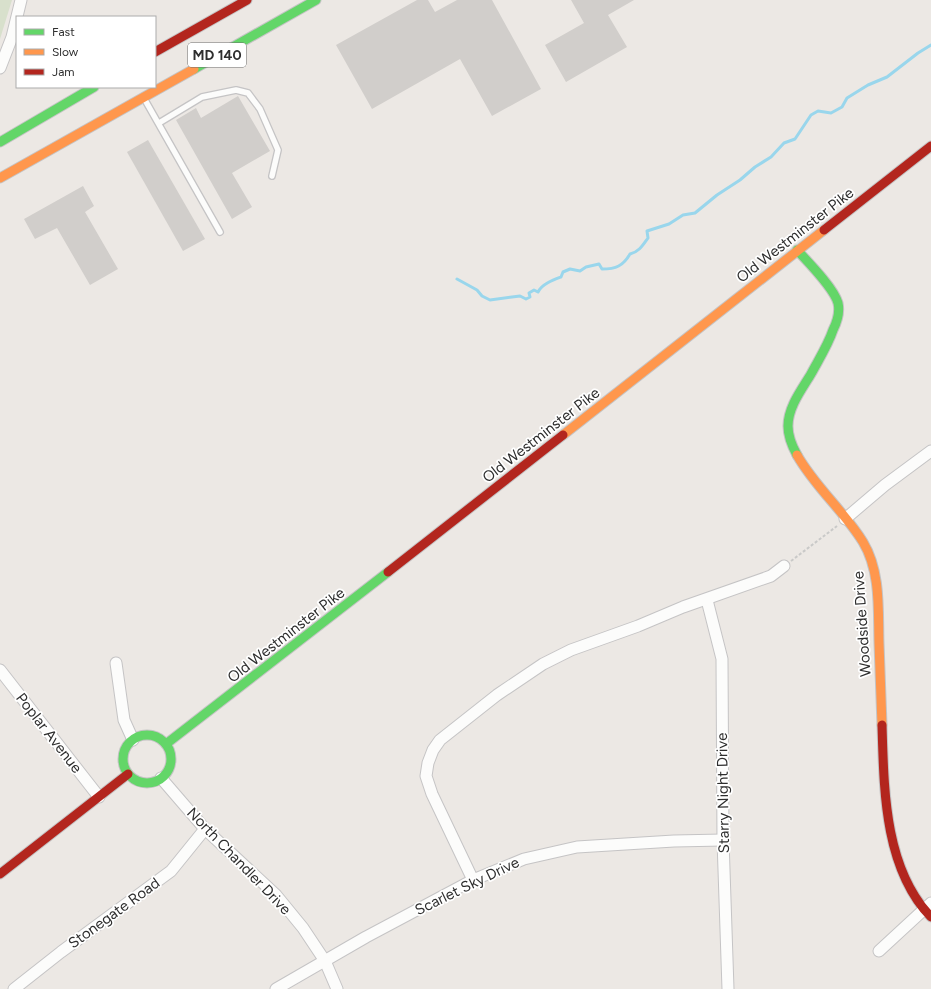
<svg xmlns="http://www.w3.org/2000/svg" width="931" height="989" font-family="Figtree,sans-serif">
<rect width="100%" height="100%" fill="#ece8e4"/>
<!-- cemetery -->
<polygon fill="#d8e0cc" points="0,0 12,0 0,39"/>
<g fill="none" stroke-linecap="round" stroke-linejoin="round">
<!-- stream -->
<path stroke="#99d6ec" stroke-width="3" d="M457,279L477,290L482,296L490,300L520,296L526,299L530,297L529,293L534,290L538,292C542,284 553,280 561,277L563,272L570,269L580,271L586,267L599,264L602,269C616,269 623,266 630,254C639,252 643,245 648,238L647,231L669,224L683,215L695,213L717,195L740,180L755,167L771,157L784,143L795,139L811,115L818,111L831,113L842,107L847,98L868,85L887,77L918,53L931,45"/>
</g>
<!-- building -->
<g fill="#d1cecb">
<polygon points="417,0 428,0 435,12 457,0 492,0 541,89 492,116 460,59 372,109 336,45"/>
<polygon points="571,0 634,0 608,15 627,47 566,82 545,45 584,23"/>
<polygon points="238,96 270,151 232,173 252,207 232,219 176,120 196,108 201,118"/>
<polygon points="148,140 205,239 183,251 127,152"/>
<polygon points="83,186 94,206 85,212 118,269 90,285 57,228 35,239 24,219"/>
</g>
<g fill="none" stroke-linecap="round" stroke-linejoin="round">
<!-- lane casing -->
<g stroke="#c5c4c5" stroke-width="8">
<g id="lane">
<polyline points="145,100 220,232"/>
<polyline points="159,123 202,97 236,90 248,93 260,109 278,150 272,176"/>
</g>
</g>
<!-- street casing -->
<g stroke="#c5c4c5" stroke-width="13">
<g id="street">
<polyline points="0,68 12,37 21,0"/>
<polyline points="845,519 885,485 931,451"/>
<polyline points="707,600 722,659 723,840 728,989"/>
<polyline points="116,663 124,720 133,740"/>
<polyline points="0,670 99,797"/>
<polyline points="161,778 205,829 276,895 303,928 325,961 337,989"/>
<polyline points="473,880 432,794 426,776 428,763 433,750 440,740 497,695 543,664 571,650 638,626 683,607 771,576 784,566"/>
<polyline points="879,951 931,903"/>
<polyline points="14,989 61,952 171,871 205,829"/>
<polyline points="276,989 366,937 473,880 524,859 577,847 674,841 723,840"/>
</g>
</g>
<!-- fast casing -->
<g stroke="#c5c4c5" stroke-width="11">
<g id="fast">
<polyline points="194,69 316,0"/>
<polyline points="0,142 94,87"/>
<path d="M797,250C808,262 834,288 838,303C840,312 837,322 833,330C828,345 819,359 811,374C802,389 788,407 788,426C788,437 792,446 797,455"/>
<circle cx="147" cy="759" r="24"/>
<polyline points="166,744 388,572"/>
</g>
</g>
<!-- slow casing -->
<g stroke="#c5c4c5" stroke-width="11">
<g id="slow">
<polyline points="0,178 194,69"/>
<polyline points="563,435 824,230"/>
<path d="M797,455C815,487 844,511 863,542C881,572 878,610 879,643C880,671 881,698 882,725"/>
</g>
</g>
<!-- jam casing -->
<g stroke="#c5c4c5" stroke-width="11">
<g id="jam">
<polyline points="155,52 247,0"/>
<polyline points="824,230 931,146"/>
<polyline points="388,572 563,435"/>
<path d="M882,725C884,789 884,868 931,917"/>
<polyline points="0,874 128,774"/>
</g>
</g>
<!-- path -->
<polyline stroke="#c9c9c8" stroke-width="2" stroke-dasharray="3 2" stroke-linecap="butt" points="791,561 837,526"/>
<!-- lane -->
<use href="#lane" stroke="#fcfcfb" stroke-width="5.5"/>
<!-- street -->
<use href="#street" stroke="#fcfcfb" stroke-width="11"/>
<!-- fast -->
<use href="#fast" stroke="#63d668" stroke-width="9"/>
<!-- slow -->
<use href="#slow" stroke="#ff974d" stroke-width="9"/>
<!-- jam -->
<use href="#jam" stroke="#b3261e" stroke-width="9"/>
</g>
<g text-anchor="middle" stroke-width="3.5" stroke-linejoin="round" paint-order="stroke">
<!-- shield labels -->
<rect fill="#fff" stroke="#6d6d6d" stroke-width="1" x="188" y="43" width="58" height="24" rx="3"/>
<g font-size="14" font-weight="bold" fill="#2e2e2e">
<text x="217" y="60">MD 140</text>
</g>
<!-- street labels -->
<g font-size="15" fill="#2e2e2e" stroke="#fff">
<text transform="translate(795 235) rotate(-38)" y="5">Old Westminster Pike</text>
<text transform="translate(541 435) rotate(-38)" y="5">Old Westminster Pike</text>
<text transform="translate(862 624) rotate(-94)" y="5">Woodside Drive</text>
<text transform="translate(286 635) rotate(-38)" y="5">Old Westminster Pike</text>
<text transform="translate(49 733) rotate(52)" y="5">Poplar Avenue</text>
<text transform="translate(723 793) rotate(-91)" y="5">Starry Night Drive</text>
<text transform="translate(239 861) rotate(46)" y="5">North Chandler Drive</text>
<text transform="translate(467 886) rotate(-26)" y="5">Scarlet Sky Drive</text>
<text transform="translate(114 913) rotate(-36)" y="5">Stonegate Road</text>
</g>
</g>
<!-- legend -->
<rect x="16" y="16" width="140" height="72" fill="#ffffff" stroke="#ababab"/>
<rect x="24" y="29" width="20" height="6" fill="#63d668" stroke="#ababab"/>
<text x="52" y="36" font-size="12" fill="#2e2e2e">Fast</text>
<rect x="24" y="49" width="20" height="6" fill="#ff974d" stroke="#ababab"/>
<text x="52" y="56" font-size="12" fill="#2e2e2e">Slow</text>
<rect x="24" y="69" width="20" height="6" fill="#b3261e" stroke="#ababab"/>
<text x="52" y="76" font-size="12" fill="#2e2e2e">Jam</text>
</svg>
